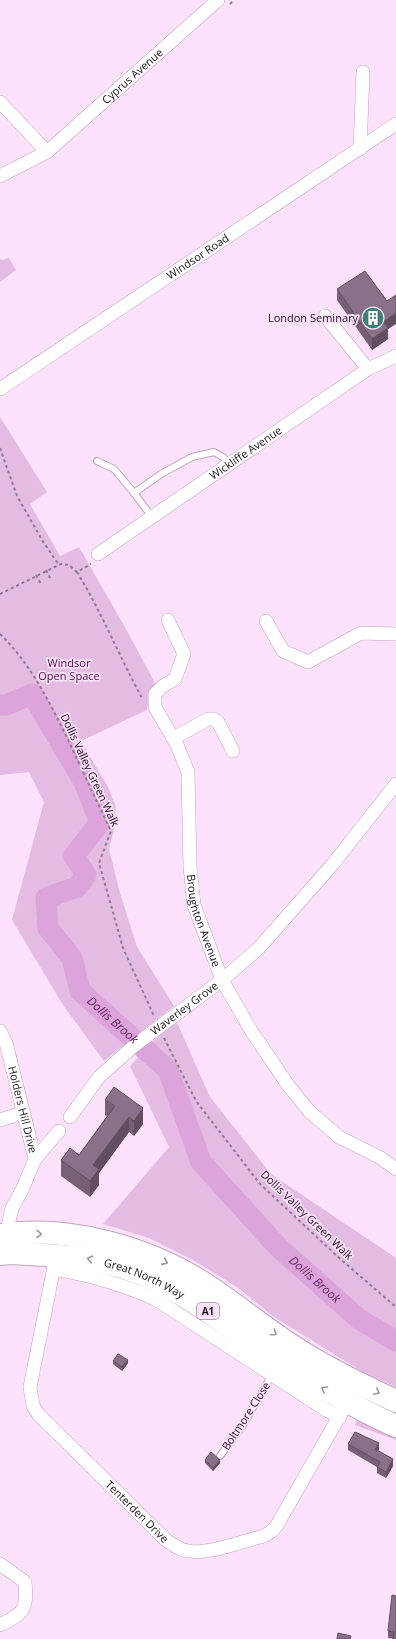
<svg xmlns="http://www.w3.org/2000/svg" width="396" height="1639" font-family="'Open Sans',sans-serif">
<rect width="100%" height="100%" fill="#fee1fc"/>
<!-- green -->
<g fill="#e4bbe2">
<polygon points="9,258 16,270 0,282 0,259 3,260"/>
<polygon points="0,417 47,492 30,504 60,556 79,547 126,629 156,685 149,696 147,710 81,741 108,787 116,807 115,826 109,849 120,893 137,947 174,1006 104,1061 63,1005 12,920 44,802 29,772 0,775"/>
<polygon points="175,1018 210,1097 271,1174 396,1258 396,1387 363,1372 274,1317 237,1287 193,1260 149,1238 103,1224 169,1147 130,1066"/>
<polygon points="358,1418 396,1435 396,1440 355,1425"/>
</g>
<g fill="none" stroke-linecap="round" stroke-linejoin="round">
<!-- river -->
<path stroke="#dda3db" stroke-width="21" id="s1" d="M0,705H6L32,694L84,782L100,822L74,856L86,875L77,887L46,898L48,928L72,958L80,991L168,1070L201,1162L278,1247L359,1319L396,1341"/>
<!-- lane casing -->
<g stroke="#bfa4be" stroke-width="8">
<g id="lane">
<polyline points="97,461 114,469 134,493 152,517"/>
<polyline points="134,493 161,474 192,457 214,452 223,457 229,464"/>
<polyline points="220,1456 243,1425 272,1375"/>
</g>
</g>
<!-- street casing -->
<g stroke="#bfa4be" stroke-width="14">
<g id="street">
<polyline points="0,102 47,152"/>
<polyline points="360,149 363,72"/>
<path id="s2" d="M0,176L47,152L218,0"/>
<polyline points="325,316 368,369"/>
<path id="s3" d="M0,389L396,124"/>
<path id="s4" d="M98,554L368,369L396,356"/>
<path id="s5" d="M168,620L184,654L175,679L163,686L155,694V707L177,745L188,772L190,866L194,905L222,980L252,1032L288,1085L309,1111L339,1137L381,1158L396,1169"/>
<polyline points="266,621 283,651 308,662 361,633 396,634"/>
<polyline points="174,738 208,719 214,719 218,722 233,751"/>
<path id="s6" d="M0,1031L6,1043L35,1159L22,1190L12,1208L9,1221L8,1234"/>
<path id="s7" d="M70,1117L99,1077L135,1045L222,980L258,949L332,865L396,784"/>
<polyline points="0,1120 22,1113"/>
<polyline points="35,1159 59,1131"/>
<path id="s8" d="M55,1255L53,1272L30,1387L33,1406L39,1415L166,1540C173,1545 180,1550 188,1551C208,1555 243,1541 264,1536L272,1531L277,1525L347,1403"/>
<path d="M54,1269C90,1275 123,1284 157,1300L326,1410L340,1417"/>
<path d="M0,1564L25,1582C27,1609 25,1613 0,1625"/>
</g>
</g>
<!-- highway casing -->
<g stroke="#bfa4be" stroke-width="24">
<g id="highway">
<path d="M0,1235C69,1225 147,1247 205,1284C236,1304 264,1328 294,1347C326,1368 361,1385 396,1401"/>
<path id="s9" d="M0,1254L11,1253C51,1255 89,1256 128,1269C178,1286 218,1320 262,1349C305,1378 349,1405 396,1426"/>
</g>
</g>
<!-- path -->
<g stroke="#8e7b8d" stroke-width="2" stroke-dasharray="3 3" stroke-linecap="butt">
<polyline points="230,4 234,0"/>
<polyline points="0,448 17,496 42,540 59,565"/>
<polyline points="46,570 51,580"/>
<path d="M77,572C102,613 120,658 143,700"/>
<polyline points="36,575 41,584"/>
<polyline points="0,594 61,564 69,565 77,572 91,564"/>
<path d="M0,634C32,665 52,707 71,746C84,775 98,803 111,831L99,863L123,948L154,1016"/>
<polyline points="164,1038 196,1101 260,1184 338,1257 396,1307"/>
</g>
<!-- lane -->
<use href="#lane" stroke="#fff" stroke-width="6"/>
<!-- street -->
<use href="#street" stroke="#fff" stroke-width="13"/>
<!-- highway -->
<use href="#highway" stroke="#fff" stroke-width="22"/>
</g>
<!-- wall -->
<g fill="#776076">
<polygon points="337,289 388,329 388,339 372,350 337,300"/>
<polygon points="105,1100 143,1124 134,1136 129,1132 99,1173 99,1185 90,1197 61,1176 61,1160 79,1155 107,1116 105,1115"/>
<polygon points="113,1361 128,1363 122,1371 113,1364"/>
<polygon points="348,1444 379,1449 378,1451 393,1466 386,1478 377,1473 377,1467 348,1450"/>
<polygon points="205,1460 220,1463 213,1471 205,1463"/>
<polygon points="396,1596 396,1639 388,1638 388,1631"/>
</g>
<!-- shaded-wall -->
<g fill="#614e60">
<polygon points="396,313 396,324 388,329 388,339 372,350 372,339 383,322"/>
<polygon points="143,1108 143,1124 134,1136 134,1121"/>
<polygon points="129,1117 129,1132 99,1173 99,1185 90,1197 90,1181 93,1165"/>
<polygon points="128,1360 128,1363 122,1371 122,1367"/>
<polygon points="379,1443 379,1449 375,1455 375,1449"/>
<polygon points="393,1459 393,1466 386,1478 386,1472"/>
<polygon points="220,1460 220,1463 213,1471 213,1468"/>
</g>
<!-- building -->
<g fill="#8a7089" stroke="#614e60">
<polygon points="365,271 387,301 396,295 396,313 383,322 388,328 372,339 337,289"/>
<polygon points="114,1087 143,1108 134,1121 129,1117 93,1165 99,1169 90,1181 61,1160 70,1148 79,1155 115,1106 105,1100"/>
<polygon points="118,1354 128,1360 122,1367 113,1361"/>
<polygon points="355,1432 379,1443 375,1449 393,1459 386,1472 377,1467 380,1462 348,1444"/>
<polygon points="211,1452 220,1460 213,1468 205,1460"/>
<polygon points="392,1595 396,1596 396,1639 393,1639 394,1632 388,1631"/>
<polygon points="338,1633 351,1636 350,1639 337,1639"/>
</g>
<!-- one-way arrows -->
<defs><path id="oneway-chevron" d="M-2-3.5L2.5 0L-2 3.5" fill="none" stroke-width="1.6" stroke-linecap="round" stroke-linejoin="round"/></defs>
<g stroke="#989498">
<use href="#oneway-chevron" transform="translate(39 1234) rotate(1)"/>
<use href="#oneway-chevron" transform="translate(90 1259) rotate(-168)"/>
<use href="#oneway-chevron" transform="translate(165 1262) rotate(24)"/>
<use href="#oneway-chevron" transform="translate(274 1333) rotate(35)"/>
<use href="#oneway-chevron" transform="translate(324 1389) rotate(-149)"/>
<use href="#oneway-chevron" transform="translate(377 1392) rotate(25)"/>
</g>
<!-- icons -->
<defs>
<g id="building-disc" transform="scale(1.15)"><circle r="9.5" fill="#3e8072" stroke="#fee1fc"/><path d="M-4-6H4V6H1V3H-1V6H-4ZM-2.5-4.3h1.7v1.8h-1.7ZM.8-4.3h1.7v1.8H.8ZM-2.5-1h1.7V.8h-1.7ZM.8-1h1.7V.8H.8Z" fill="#fff"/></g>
</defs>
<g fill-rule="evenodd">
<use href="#building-disc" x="373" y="318"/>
</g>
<g text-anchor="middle" stroke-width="3.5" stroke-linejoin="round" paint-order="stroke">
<!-- shield labels -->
<rect fill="#fee1fc" stroke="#5f505e" stroke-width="1" x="197" y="1303" width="22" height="16" rx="3"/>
<g font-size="10" font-weight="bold" fill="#1b121b">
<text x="208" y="1315">A1</text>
</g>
<!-- street labels -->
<g font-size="11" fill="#1b121b" stroke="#fee1fc">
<text dy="4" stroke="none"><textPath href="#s2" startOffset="167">Cyprus Avenue</textPath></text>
<text dy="4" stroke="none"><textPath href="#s3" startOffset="238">Windsor Road</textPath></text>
<text dy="4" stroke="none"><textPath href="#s4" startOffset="179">Wickliffe Avenue</textPath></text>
<text transform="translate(90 770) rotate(65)" y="4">Dollis Valley Green Walk</text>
<text dy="4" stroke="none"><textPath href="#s5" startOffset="326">Broughton Avenue</textPath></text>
<text dy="4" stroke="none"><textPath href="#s7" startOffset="159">Waverley Grove</textPath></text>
<text dy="4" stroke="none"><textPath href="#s6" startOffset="82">Holders Hill Drive</textPath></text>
<text transform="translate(307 1215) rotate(44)" y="4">Dollis Valley Green Walk</text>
<text dy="4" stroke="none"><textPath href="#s9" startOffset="148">Great North Way</textPath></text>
<text transform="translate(246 1416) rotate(-57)" y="4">Boltmore Close</text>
<text dy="4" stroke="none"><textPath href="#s8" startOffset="302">Tenterden Drive</textPath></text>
</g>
<!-- poi labels -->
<g font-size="11" fill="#1b121b" stroke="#fee1fc" text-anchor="end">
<text x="358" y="322">London Seminary</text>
</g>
<!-- park labels -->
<g font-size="11" fill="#4f0850" stroke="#fee1fc">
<text x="69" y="667">Windsor<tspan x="69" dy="13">Open Space</tspan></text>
</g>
<!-- water labels -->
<g font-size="12" font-style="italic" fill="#5d195e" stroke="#fee1fc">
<text dy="4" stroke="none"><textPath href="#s1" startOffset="439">Dollis Brook</textPath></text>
<text dy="4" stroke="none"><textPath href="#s1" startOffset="775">Dollis Brook</textPath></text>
</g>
</g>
</svg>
